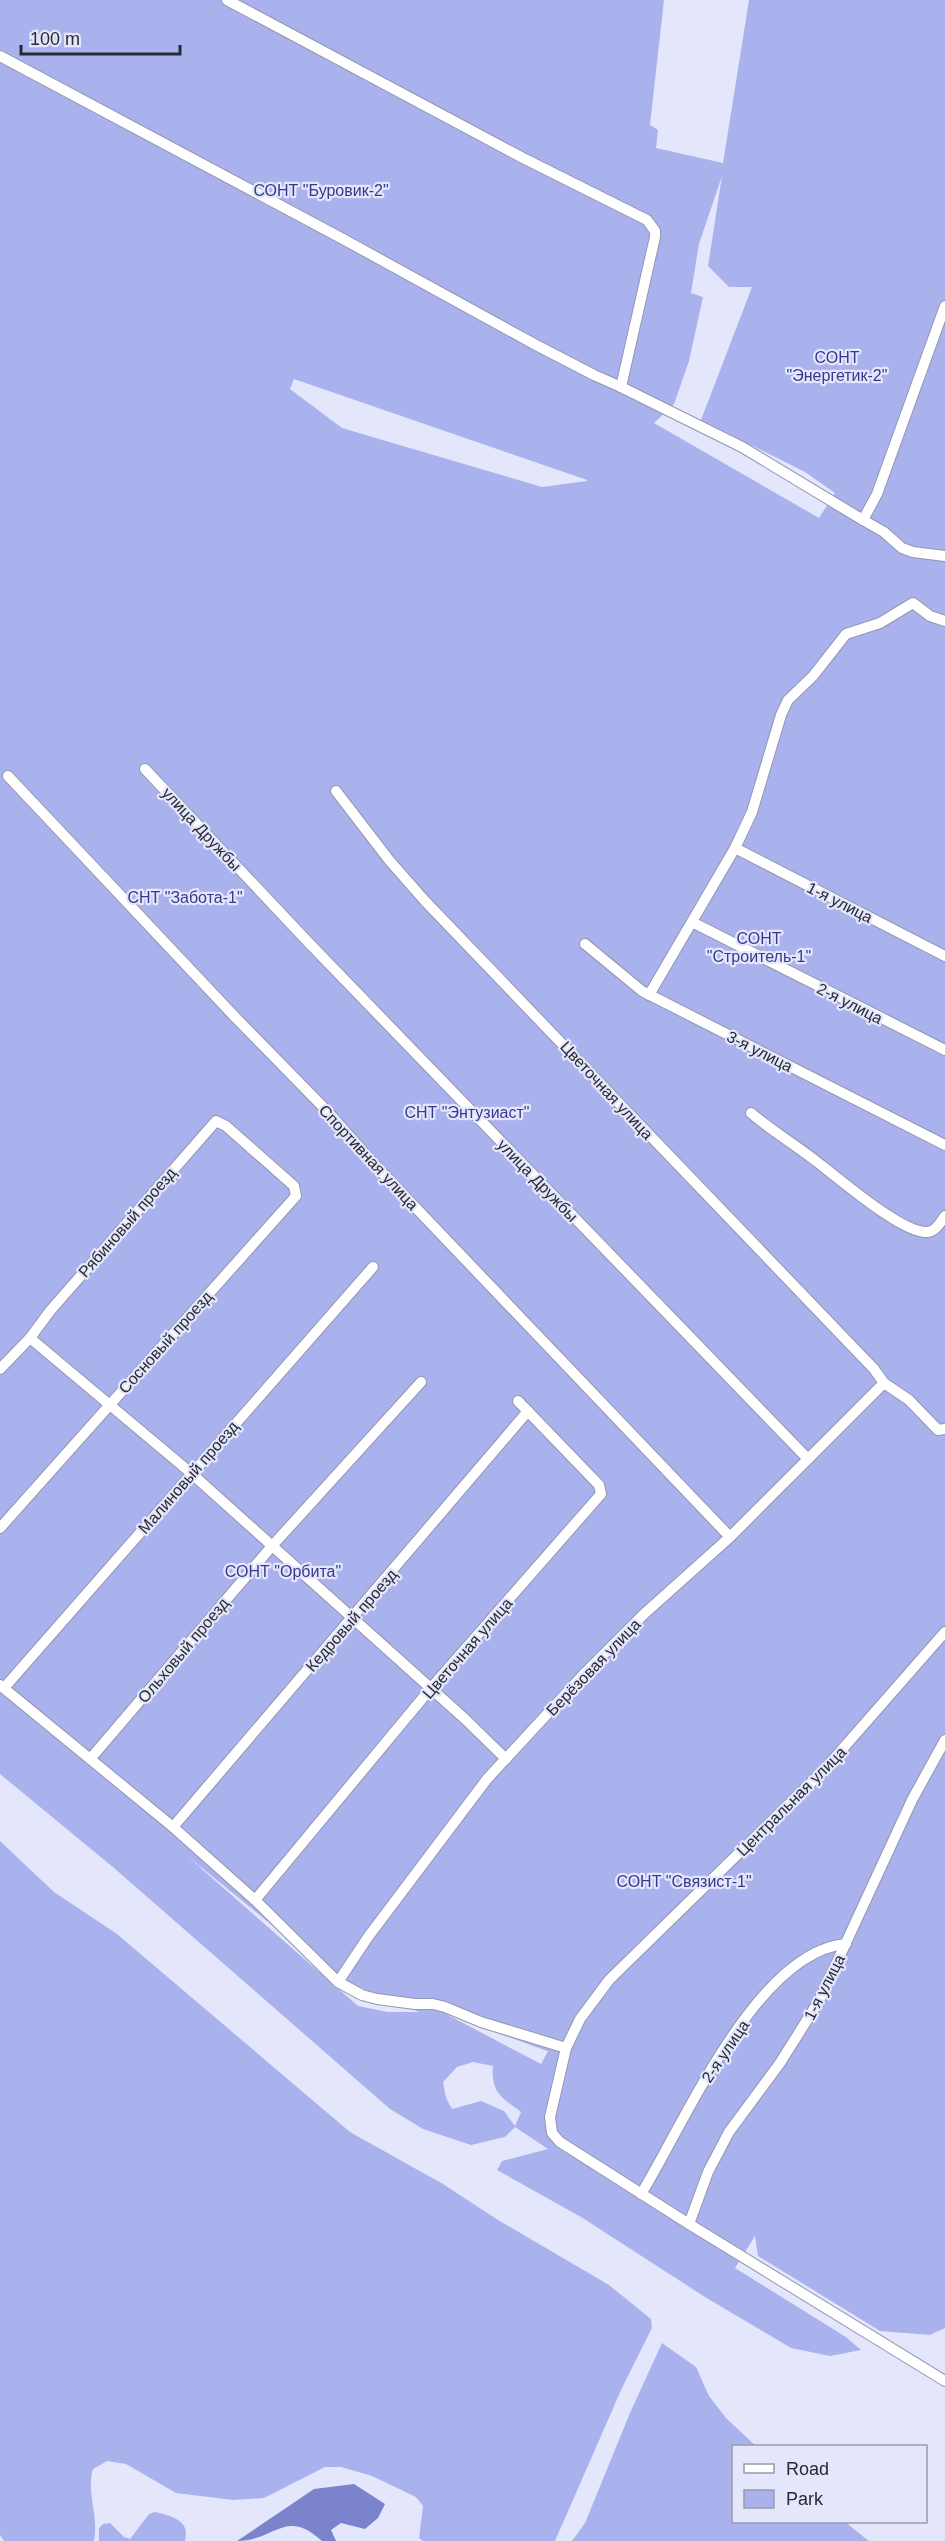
<svg xmlns="http://www.w3.org/2000/svg" width="945" height="2541" font-family="Helvetica,sans-serif">
<rect width="100%" height="100%" fill="#e4e7fb"/>
<!-- green -->
<g fill="#aab2ee" fill-rule="evenodd">
<path d="M0,0H664L650,125L658,130L656,148L723,163L749,0H945V2328L930,2335L880,2331L758,2256L755,2236L735,2268L846,2337L861,2350L830,2356L791,2348L705,2297L581,2217L497,2170L502,2161L548,2149L515,2127L505,2137L471,2145L423,2129L390,2109L114,1868L0,1774ZM722,176L708,266L729,287H752L701,420L805,472L835,493L819,518L654,423L674,404L689,361L703,297L691,293L699,244ZM294,379L587,480V481L542,487L342,428L290,389ZM186,1855L337,1978L419,2012H388L358,2006ZM446,2014L547,2051H548L541,2064ZM473,2062L493,2066C491,2093 501,2097 521,2112L515,2126L504,2111L481,2101L452,2109L446,2098L443,2082L457,2067Z"/>
<path d="M0,1841L54,1892L117,1934L350,2132L443,2184L498,2220L609,2285L651,2319L652,2328L622,2388L555,2541H423L419,2538L423,2506L416,2497L372,2476L341,2467H325L264,2498L233,2500L176,2493L126,2464L107,2461L93,2469C86,2493 99,2516 94,2541H4L0,2535Z"/>
<polygon points="662,2343 696,2367 709,2396 726,2418 756,2446 734,2446 734,2522 845,2522 869,2541 572,2541 585,2523 630,2413"/>
<path d="M155,2512C171,2516 191,2520 185,2541H99V2528L103,2524L110,2523L124,2537L130,2539L149,2514Z"/>
</g>
<!-- water -->
<path fill="#7b83cd" d="M354,2484L385,2504L378,2518L365,2529L341,2523L331,2530L336,2541H322C285,2507 275,2541 237,2541L314,2489Z"/>
<g fill="none" stroke-linecap="round" stroke-linejoin="round">
<!-- minor casing -->
<g stroke="#9396ad" stroke-width="12">
<g id="minor">
<polyline points="227,0 523,158 647,220 655,231 655,237 621,387 742,447 863,520 877,494 945,306"/>
<polyline points="0,56 343,239 536,345 594,375 621,387"/>
<polyline points="863,520 884,532 902,548 913,552 945,556"/>
<polyline points="145,769 309,943 808,1459"/>
<polyline points="8,776 235,1017 329,1113 375,1165 730,1537"/>
<polyline points="336,791 389,860 425,901 874,1369 884,1383 909,1400 938,1430 945,1429"/>
<polyline points="735,848 945,956"/>
<polyline points="692,922 945,1050"/>
<polyline points="585,944 642,991 945,1145"/>
<polyline points="649,995 735,848 752,812 781,715 788,700 813,676 846,634 880,623 913,603 930,616 945,621"/>
<path d="M751,1113C773,1132 798,1146 821,1165C842,1181 900,1231 925,1232C935,1233 940,1223 945,1216"/>
<polyline points="30,1338 191,1473 465,1719 506,1759"/>
<polyline points="0,1369 30,1338 50,1311 216,1121 226,1126 294,1186 296,1196 0,1528"/>
<polyline points="945,1632 824,1770 609,1980 580,2019 566,2048 550,2117 552,2133 560,2142 689,2224 945,2381"/>
<polyline points="0,1685 173,1827 255,1900 338,1982 362,1995 377,1999 415,2004 433,2004 445,2007 481,2022 566,2048"/>
<polyline points="4,1688 373,1267"/>
<polyline points="91,1758 272,1546 421,1382"/>
<polyline points="173,1827 528,1411"/>
<polyline points="255,1900 431,1688 601,1494 599,1485 518,1401"/>
<polyline points="338,1982 368,1937 487,1779 585,1673 644,1614 730,1537 884,1383"/>
<path d="M641,2194C683,2127 756,1951 846,1944"/>
<polyline points="689,2224 708,2172 729,2132 780,2063 819,2001 912,1800 945,1740"/>
</g>
</g>
<!-- minor -->
<use href="#minor" stroke="#fff" stroke-width="10"/>
</g>
<g text-anchor="middle" stroke-width="4.5" stroke-linejoin="round" paint-order="stroke">
<!-- park labels -->
<g font-size="16" fill="#38388f" stroke="#e4e7fb">
<text x="321" y="196">СОНТ "Буровик-2"</text>
<text x="837" y="363">СОНТ<tspan x="837" dy="18">"Энергетик-2"</tspan></text>
<text x="185" y="903">СНТ "Забота-1"</text>
<text x="759" y="944">СОНТ<tspan x="759" dy="18">"Строитель-1"</tspan></text>
<text x="467" y="1118">СНТ "Энтузиаст"</text>
<text x="283" y="1577">СОНТ "Орбита"</text>
<text x="684" y="1887">СОНТ "Связист-1"</text>
</g>
<!-- street labels -->
<g font-size="16" fill="#282a33" stroke="#e4e7fb">
<text transform="translate(202 829) rotate(47)" y="6">улица Дружбы</text>
<text transform="translate(840 902) rotate(27)" y="6">1-я улица</text>
<text transform="translate(850 1003) rotate(27)" y="6">2-я улица</text>
<text transform="translate(760 1051) rotate(27)" y="6">3-я улица</text>
<text transform="translate(607 1090) rotate(47)" y="6">Цветочная улица</text>
<text transform="translate(369 1157) rotate(47)" y="6">Спортивная улица</text>
<text transform="translate(538 1180) rotate(46)" y="6">улица Дружбы</text>
<text transform="translate(127 1222) rotate(-49)" y="6">Рябиновый проезд</text>
<text transform="translate(165 1342) rotate(-48)" y="6">Сосновый проезд</text>
<text transform="translate(188 1477) rotate(-49)" y="6">Малиновый проезд</text>
<text transform="translate(351 1620) rotate(-49)" y="6">Кедровый проезд</text>
<text transform="translate(467 1648) rotate(-49)" y="6">Цветочная улица</text>
<text transform="translate(183 1650) rotate(-50)" y="6">Ольховый проезд</text>
<text transform="translate(593 1667) rotate(-46)" y="6">Берёзовая улица</text>
<text transform="translate(791 1801) rotate(-45)" y="6">Центральная улица</text>
<text transform="translate(824 1987) rotate(-63)" y="6">1-я улица</text>
<text transform="translate(725 2051) rotate(-56)" y="6">2-я улица</text>
</g>
</g>
<!-- legend -->
<rect x="732" y="2445" width="195" height="78" fill="#e4e7fb" stroke="#999bab" stroke-width="1.5"/>
<rect x="744" y="2464" width="30" height="9" fill="#ffffff" stroke="#999bab" stroke-width="1.5"/>
<text x="786" y="2475" font-size="18" fill="#282a33">Road</text>
<rect x="744" y="2490" width="30" height="18" fill="#aab2ee" stroke="#999bab" stroke-width="1.5"/>
<text x="786" y="2505" font-size="18" fill="#282a33">Park</text>
<!-- scale -->
<path d="M21 45v9h159v-9" fill="none" stroke="#282a33" stroke-width="3"/>
<text x="30" y="45" font-size="18" fill="#282a33" stroke="#e4e7fb" stroke-width="4.5" paint-order="stroke">100 m</text>
</svg>
